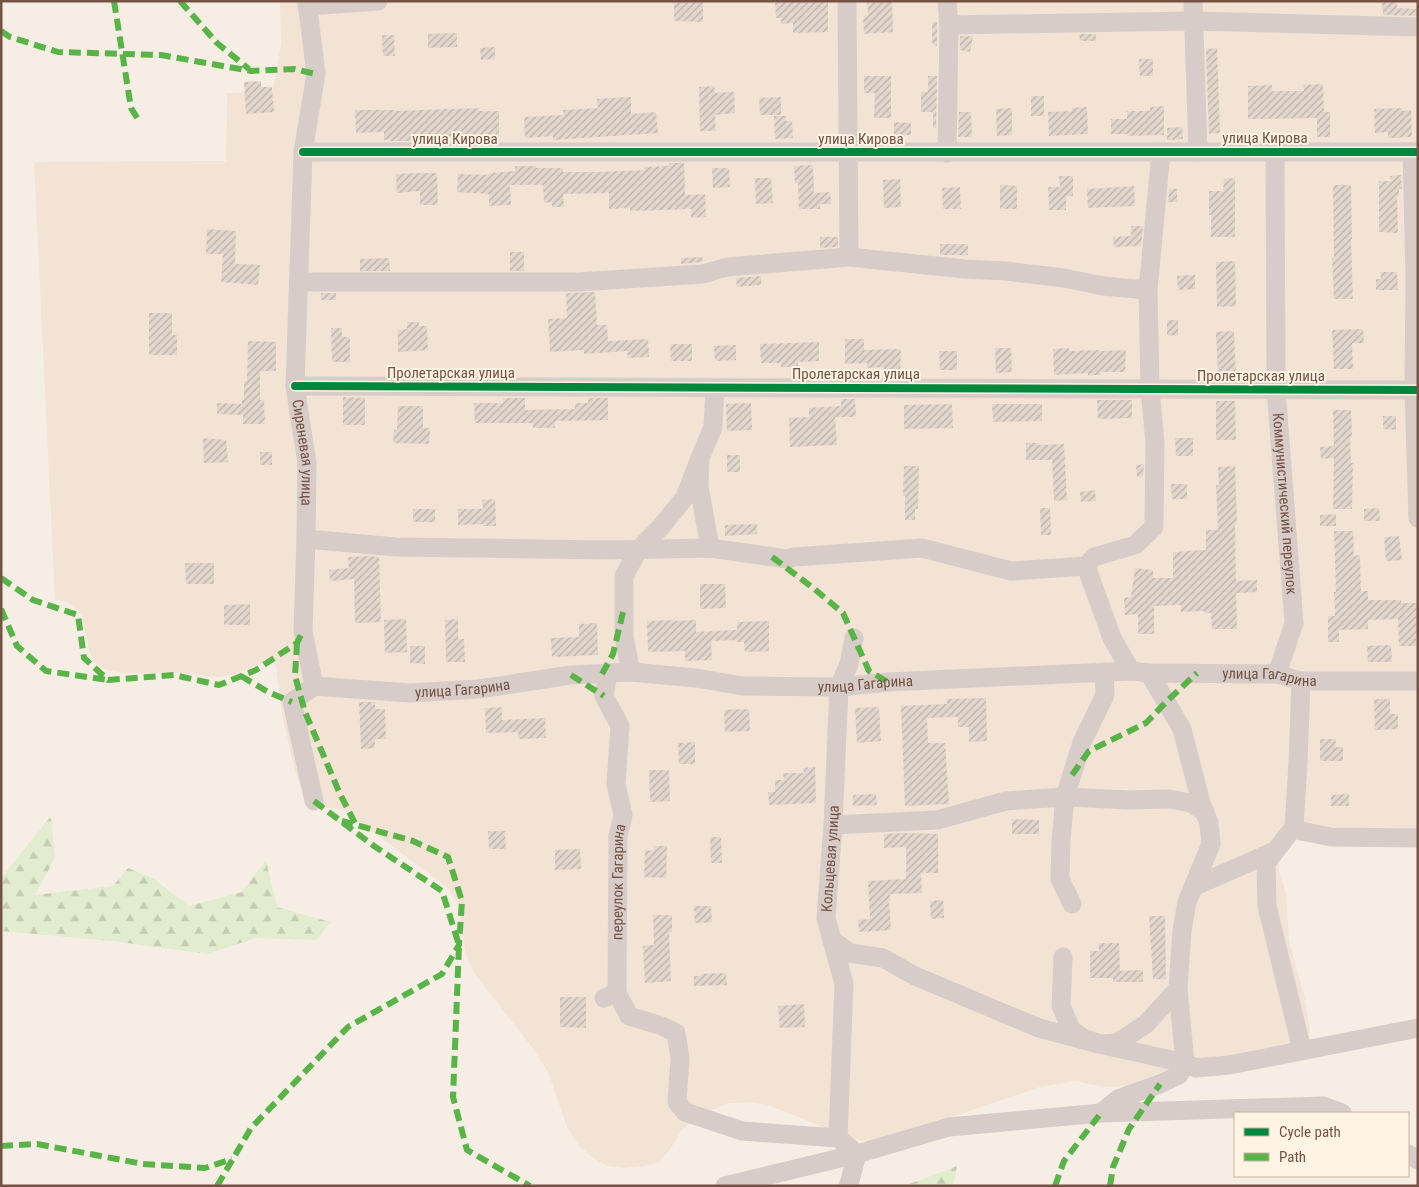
<svg xmlns="http://www.w3.org/2000/svg" width="1419" height="1187" font-family="'Roboto Condensed',sans-serif">
<defs>
<pattern id="forest-firs" width="22" height="20" patternUnits="userSpaceOnUse" patternTransform="scale(1.25)"><rect width="22" height="20" fill="#e2ecce"/><path d="M5 1l3.5 6h-7zM16 11l3.5 6h-7z" fill="#c5ccb2"/></pattern>
<pattern id="building-hatch" width="6" height="6" patternUnits="userSpaceOnUse" patternTransform="scale(1.25)"><rect width="6" height="6" fill="#e3d6cc"/><path d="M-1 1l2-2M0 6l6-6M5 7l2-2" fill="none" stroke="#bdb0a7"/></pattern>
</defs>
<rect width="100%" height="100%" fill="#f6eee5"/>
<!-- residential -->
<polygon fill="#f3e3d4" points="280,1 1418,1 1418,837 1303,824 1277,848 1279,870 1286,893 1289,941 1304,994 1310,1032 1303,1042 1133,1086 1103,1087 1076,1081 1040,1087 908,1132 870,1142 852,1139 768,1105 752,1102 729,1103 698,1116 681,1131 671,1148 659,1163 643,1166 624,1168 608,1166 593,1158 579,1146 567,1127 548,1072 531,1046 474,973 465,953 463,930 458,905 449,889 343,809 308,807 295,771 282,714 275,657 233,675 216,677 180,673 122,673 106,670 93,661 89,650 82,615 68,602 55,600 34,162 226,161 227,93 273,91 281,43"/>
<!-- forest -->
<g fill="url(#forest-firs)">
<polygon points="51,816 55,858 35,895 113,886 128,868 154,879 189,906 242,892 266,860 277,907 330,922 317,940 256,938 207,954 112,941 1,931 1,878"/>
<polygon points="957,1166 953,1186 904,1186"/>
</g>
<!-- building -->
<g fill="url(#building-hatch)">
<polygon points="775,1 828,1 828,32 793,33 793,23 781,24 781,18 776,18"/>
<polygon points="867,1 892,1 893,32 864,34 863,16 868,15"/>
<polygon points="1382,1 1397,1 1397,8 1418,9 1418,16 1383,15"/>
<polygon points="674,2 703,2 703,22 674,21"/>
<polygon points="932,22 937,22 937,46 933,45 932,42"/>
<polygon points="457,33 457,47 428,48 428,34"/>
<polygon points="1079,34 1096,34 1096,41 1080,41"/>
<polygon points="382,35 394,35 395,56 383,56"/>
<polygon points="960,36 973,36 970,52 960,50"/>
<polygon points="495,47 495,59 481,60 480,48"/>
<polygon points="1217,48 1220,133 1209,134 1206,49"/>
<polygon points="1139,59 1153,59 1153,76 1140,76"/>
<polygon points="864,76 891,76 891,118 874,118 875,93 864,93"/>
<polygon points="928,76 937,76 936,128 933,128 933,112 921,112 921,92 928,92"/>
<polygon points="261,81 261,87 272,87 274,112 246,114 244,82"/>
<polygon points="1323,84 1324,112 1330,112 1330,137 1317,137 1317,118 1248,119 1248,86 1272,85 1272,91 1304,91 1303,85"/>
<polygon points="714,86 715,93 734,92 735,113 715,115 716,131 700,131 699,87"/>
<rect x="1031" y="96" width="13" height="20"/>
<polygon points="627,97 631,97 631,114 656,112 658,133 553,140 553,136 525,138 524,117 564,115 563,110 598,108 597,99"/>
<polygon points="781,97 781,115 760,115 759,98"/>
<polygon points="1164,106 1164,135 1127,136 1127,134 1111,134 1111,119 1127,119 1127,111 1150,111 1150,107"/>
<polygon points="1087,107 1088,134 1049,136 1048,112 1072,111 1072,108"/>
<polygon points="479,108 479,111 499,111 499,140 466,141 466,137 443,138 443,135 419,136 419,141 390,141 390,139 384,140 384,132 356,133 355,110 394,110 394,111"/>
<polygon points="1012,108 1012,135 997,136 996,109"/>
<polygon points="1402,108 1402,111 1411,110 1412,137 1388,138 1388,132 1375,133 1374,109"/>
<polygon points="959,112 971,112 972,137 958,137"/>
<polygon points="774,116 786,116 786,121 792,121 793,138 775,139"/>
<polygon points="894,122 911,123 911,135 894,135"/>
<polygon points="1182,127 1183,139 1167,140 1167,128"/>
<polygon points="669,163 684,163 685,195 705,194 706,217 691,218 691,209 630,211 630,208 609,209 609,193 563,194 564,207 552,207 552,202 544,203 543,185 510,185 511,205 489,206 489,194 457,192 458,174 489,175 489,173 515,171 515,166 536,166 536,168 563,168 563,172 600,172 645,170 644,167 669,166"/>
<polygon points="813,165 814,193 830,192 831,204 820,204 820,209 799,209 798,183 795,183 794,166"/>
<polygon points="712,168 729,168 730,187 713,188"/>
<polygon points="421,173 437,173 438,205 420,205 420,191 397,193 396,174"/>
<polygon points="1401,175 1402,189 1399,189 1399,196 1397,196 1398,233 1379,232 1379,181 1391,181 1390,176"/>
<polygon points="1059,176 1073,176 1073,196 1066,196 1066,210 1049,210 1048,187 1060,187"/>
<polygon points="755,178 771,178 773,203 756,204"/>
<polygon points="1235,178 1235,237 1211,237 1211,215 1209,215 1209,191 1223,191 1224,179"/>
<polygon points="900,179 901,207 884,208 883,180"/>
<polygon points="1000,185 1017,186 1017,209 1000,209"/>
<polygon points="1333,185 1351,185 1352,239 1351,239 1353,299 1334,299 1332,258 1334,258"/>
<polygon points="1134,186 1135,206 1088,208 1087,189"/>
<polygon points="960,187 961,209 943,209 942,188"/>
<polygon points="1169,189 1177,189 1177,202 1168,202"/>
<polygon points="1131,226 1143,226 1141,246 1114,247 1113,237 1131,236"/>
<polygon points="207,229 236,231 235,264 260,265 258,285 221,282 223,254 206,254"/>
<polygon points="820,237 838,237 838,247 820,248"/>
<rect x="940" y="244" width="28" height="11"/>
<rect x="510" y="252" width="14" height="19"/>
<polygon points="702,257 703,262 681,264 681,258"/>
<polygon points="389,258 390,271 360,271 360,259"/>
<polygon points="1235,261 1236,306 1217,307 1216,262"/>
<polygon points="1380,272 1397,272 1398,290 1376,290 1376,279 1381,279"/>
<polygon points="1195,275 1195,289 1178,290 1177,276"/>
<polygon points="761,276 761,285 737,287 736,278"/>
<polygon points="595,292 597,325 607,325 608,341 648,339 649,357 628,358 627,351 584,354 584,350 550,352 548,319 567,318 566,293"/>
<rect x="321" y="293" width="15" height="7"/>
<polygon points="149,313 172,313 172,335 177,335 177,355 149,355"/>
<polygon points="1167,320 1178,320 1178,336 1167,335"/>
<polygon points="407,322 419,322 419,326 427,326 428,350 398,352 398,330 407,329"/>
<polygon points="331,328 342,328 342,337 350,337 350,362 332,362"/>
<polygon points="1363,329 1364,343 1352,343 1353,369 1334,369 1332,330"/>
<polygon points="1234,331 1236,378 1218,378 1216,332"/>
<polygon points="845,339 864,339 864,350 901,349 900,377 884,377 884,367 867,368 867,363 845,364"/>
<polygon points="248,341 276,342 276,371 260,371 260,400 264,400 265,424 243,424 243,415 217,414 217,403 242,404 242,400 244,400 244,381 247,381"/>
<polygon points="819,342 819,361 798,362 798,367 781,367 781,363 761,363 760,344"/>
<polygon points="670,344 692,344 692,361 671,361"/>
<polygon points="736,345 736,360 715,361 714,346"/>
<polygon points="995,348 1011,348 1012,372 996,373"/>
<polygon points="1069,348 1069,351 1099,350 1099,351 1126,350 1125,372 1100,372 1100,375 1088,375 1088,373 1054,375 1053,349"/>
<polygon points="939,351 957,351 957,370 940,370"/>
<polygon points="343,397 365,398 365,425 343,425"/>
<polygon points="503,398 525,398 525,410 575,409 575,403 588,403 588,398 608,398 608,420 555,421 555,428 533,428 533,423 475,423 474,403 503,403"/>
<polygon points="841,399 855,399 856,417 835,417 837,445 790,447 789,418 809,417 809,408 841,406"/>
<polygon points="1097,400 1132,400 1132,418 1098,419"/>
<polygon points="1216,401 1235,401 1236,440 1216,440"/>
<polygon points="751,403 752,430 727,431 726,404"/>
<polygon points="952,404 953,428 904,429 904,405"/>
<polygon points="992,404 1042,404 1042,421 993,422"/>
<polygon points="398,406 423,406 423,428 430,428 429,444 393,443 394,430 397,430"/>
<polygon points="1333,410 1351,410 1352,437 1350,437 1351,463 1353,463 1352,509 1333,509 1334,458 1321,459 1320,447 1334,446"/>
<polygon points="1383,416 1396,416 1396,430 1383,429"/>
<polygon points="203,438 226,440 228,462 204,463"/>
<polygon points="1175,438 1193,438 1193,456 1176,456"/>
<polygon points="1026,443 1039,443 1039,445 1064,444 1067,500 1054,501 1052,460 1026,460"/>
<rect x="260" y="452" width="12" height="13"/>
<rect x="727" y="455" width="13" height="17"/>
<polygon points="1144,464 1143,476 1137,477 1136,465"/>
<polygon points="904,466 919,466 918,509 915,509 915,520 905,520 905,496 903,496"/>
<polygon points="1235,466 1237,524 1235,525 1236,581 1257,580 1257,592 1236,593 1237,629 1212,629 1211,613 1204,613 1204,611 1181,612 1181,605 1154,606 1154,634 1138,634 1138,614 1125,615 1124,598 1131,597 1135,568 1153,570 1153,578 1173,578 1173,552 1206,550 1206,530 1218,530 1216,485 1219,485 1218,467"/>
<polygon points="1171,484 1187,484 1187,499 1172,499"/>
<polygon points="1095,490 1096,501 1081,502 1080,492"/>
<polygon points="495,499 496,526 483,526 483,524 458,525 458,509 483,509 482,500"/>
<polygon points="1040,508 1050,508 1051,535 1041,535"/>
<polygon points="1379,508 1380,521 1364,521 1364,509"/>
<rect x="413" y="509" width="22" height="13"/>
<polygon points="1336,514 1336,526 1320,526 1320,515"/>
<polygon points="757,524 757,534 725,536 725,525"/>
<polygon points="1334,531 1353,531 1354,556 1360,555 1361,591 1368,591 1368,600 1401,600 1401,603 1418,603 1418,636 1416,636 1416,646 1399,646 1398,619 1368,620 1368,629 1339,630 1339,642 1328,642 1328,616 1335,616 1334,592 1336,592"/>
<polygon points="1399,536 1402,560 1386,561 1384,537"/>
<polygon points="370,556 379,557 381,622 355,623 354,579 330,581 329,570 349,568 348,557"/>
<polygon points="185,563 214,563 214,584 186,584"/>
<polygon points="700,584 725,584 726,608 700,609"/>
<polygon points="250,604 250,625 224,625 224,605"/>
<polygon points="406,619 407,652 385,653 384,620"/>
<polygon points="458,619 458,639 464,639 465,662 446,662 445,620"/>
<polygon points="674,620 674,621 696,620 696,632 737,630 737,622 769,621 769,651 745,652 744,642 737,642 737,640 711,641 712,660 685,661 685,651 648,652 647,621"/>
<polygon points="597,623 598,655 552,657 551,638 579,637 579,624"/>
<polygon points="1391,645 1392,662 1368,662 1367,646"/>
<polygon points="410,646 425,646 425,664 410,663"/>
<polygon points="986,698 987,741 969,742 969,727 958,727 958,717 927,718 928,743 945,743 949,804 905,806 901,706 947,704 947,699"/>
<polygon points="1374,699 1390,699 1390,714 1398,714 1398,729 1375,730"/>
<polygon points="359,702 375,702 375,709 385,709 386,739 375,739 375,748 361,749"/>
<polygon points="502,707 502,720 545,718 546,738 519,739 518,732 486,733 485,708"/>
<polygon points="879,707 881,741 857,743 855,708"/>
<polygon points="749,709 750,731 725,732 724,710"/>
<polygon points="1320,739 1336,739 1335,747 1343,747 1343,761 1320,761"/>
<polygon points="695,742 695,764 679,764 678,743"/>
<polygon points="815,767 816,803 769,805 768,792 775,792 775,780 784,780 783,773 804,773 803,768"/>
<polygon points="649,770 669,770 670,801 650,802"/>
<polygon points="876,794 877,805 853,806 853,795"/>
<polygon points="1349,794 1349,806 1331,806 1331,795"/>
<polygon points="1012,819 1039,820 1039,834 1012,834"/>
<polygon points="488,831 505,831 506,849 489,849"/>
<polygon points="903,833 938,834 938,873 921,873 922,893 890,894 890,901 889,901 891,930 859,932 858,920 870,919 868,881 906,879 906,847 884,848 884,834"/>
<polygon points="710,837 721,837 722,863 711,863"/>
<polygon points="654,846 667,846 666,878 644,877 645,850 654,851"/>
<polygon points="580,849 581,869 555,870 555,850"/>
<polygon points="943,900 944,918 931,919 930,901"/>
<polygon points="694,906 711,906 712,922 695,923"/>
<polygon points="653,915 672,915 672,932 669,932 671,981 645,983 643,946 654,945"/>
<polygon points="1149,916 1165,916 1166,979 1153,979"/>
<polygon points="1099,943 1119,943 1120,971 1143,970 1143,982 1113,982 1113,978 1090,978 1090,951 1099,951"/>
<polygon points="726,973 727,985 694,986 694,976 700,976 700,974"/>
<polygon points="560,997 586,997 586,1028 560,1027"/>
<polygon points="804,1004 805,1027 780,1028 778,1006"/>
</g>
<g fill="none" stroke-linecap="round" stroke-linejoin="round">
<!-- minor -->
<g stroke="#d7ccc7" stroke-width="19">
<path id="s1" d="M307,1L316,74L303,152L295,386L307,463L306,539L303,631L314,686L292,702L314,801"/>
<polyline points="847,1 849,257 965,269 1006,271 1064,278 1103,286 1148,290"/>
<polyline points="947,1 949,25 947,153"/>
<polyline points="1193,1 1198,152"/>
<polyline points="307,6 378,1"/>
<polyline points="949,25 1193,21 1418,27"/>
<polyline points="303,152 1418,152"/>
<path id="s2" d="M1275,152L1276,389L1294,623L1277,674"/>
<polyline points="1412,152 1415,276 1414,390 1418,518"/>
<polyline points="299,282 578,282 703,274 727,267 849,257"/>
<polyline points="295,386 1418,390"/>
<polyline points="306,539 396,547 607,550 710,548 787,559 794,557 922,548 1011,571 1086,566 1094,557 1135,545 1154,527 1155,443 1150,389 1148,290 1161,152"/>
<polyline points="710,548 699,486 700,458 713,427 715,388"/>
<polyline points="1086,566 1112,638 1131,671"/>
<polyline points="631,672 624,637 624,576 639,549 661,527 685,497 700,458"/>
<polyline points="1301,681 1298,764 1294,827 1301,831 1331,837 1418,838"/>
<path id="s3" d="M314,686L410,693L479,689L571,675L631,672L696,678L743,686L839,687L888,682L1131,671L1149,673L1277,674L1301,681H1418"/>
<polyline points="833,825 937,820 1006,801 1065,797 1129,800 1169,799 1191,803 1205,812"/>
<polyline points="1294,827 1266,863 1267,906 1302,1050"/>
<polyline points="1193,887 1275,851"/>
<polyline points="1072,904 1060,879 1061,840 1065,797 1082,742 1105,695 1104,672"/>
<polyline points="832,940 850,953 883,958 915,976 1039,1028 1099,1044 1117,1043 1146,1024 1178,989"/>
<polyline points="1063,957 1061,1006 1071,1029 1083,1038 1099,1044 1185,1063 1196,1068 1229,1065 1418,1028"/>
<polyline points="617,993 629,1016 662,1026 676,1033 680,1058 677,1102 685,1112 742,1131 838,1138 857,1154 849,1184 848,1186"/>
<path id="s4" d="M604,998L617,993L618,836L623,815L616,784L620,726L604,696L608,673"/>
<polyline points="1101,1113 1118,1099 1160,1084 1179,1075 1185,1063 1178,989 1182,930 1187,902 1211,844 1209,823 1201,803 1182,729 1149,673"/>
<path id="s5" d="M838,1138L844,984L826,918L833,825L839,687L849,664L854,638"/>
<polyline points="1408,1154 1418,1160"/>
<polyline points="725,1186 857,1154 949,1127 1101,1113 1323,1106 1342,1113"/>
</g>
<!-- quiet -->
<g stroke="#59b447" stroke-width="6" stroke-dasharray="12 6" stroke-linecap="butt">
<polyline points="114,1 131,108 139,121"/>
<polyline points="180,1 217,43 249,69"/>
<polyline points="1,31 10,37 58,52 161,55 251,71 294,69 316,74"/>
<polyline points="772,557 812,587 843,613 869,671 888,682"/>
<polyline points="1,578 33,600 78,615 84,658 108,680 174,675 219,685 256,670 297,643 303,631"/>
<polyline points="1,609 17,646 46,671 108,680"/>
<polyline points="297,643 295,676 305,712 340,794 356,825"/>
<polyline points="602,674 613,654 624,608"/>
<polyline points="571,675 604,696"/>
<polyline points="241,676 268,692 292,702"/>
<polyline points="1072,775 1089,751 1146,723 1166,702 1197,673"/>
<polyline points="314,801 374,846 442,891 459,945 453,1097 467,1150 530,1186"/>
<polyline points="1,1146 37,1144 143,1164 205,1168 232,1159"/>
<polyline points="217,1186 251,1128 348,1027 442,974 459,945 462,901 448,857 413,841 342,821"/>
<polyline points="1055,1186 1064,1161 1101,1113"/>
<polyline points="1110,1186 1113,1167 1129,1129 1160,1084"/>
</g>
<!-- cycleway casing -->
<g stroke="#fff3e5" stroke-width="11">
<g id="cycleway">
<polyline points="303,152 1418,152"/>
<polyline points="295,386 1418,390"/>
</g>
</g>
<!-- cycleway -->
<use href="#cycleway" stroke="#00873e" stroke-width="8"/>
</g>
<g text-anchor="middle" stroke-width="4" stroke-linejoin="round" paint-order="stroke">
<!-- street labels -->
<g font-size="15" fill="#745344" stroke="#fff3e5">
<text x="1265" y="143">улица Кирова</text>
<text x="455" y="144">улица Кирова</text>
<text x="861" y="144">улица Кирова</text>
<text x="451" y="378">Пролетарская улица</text>
<text x="856" y="379">Пролетарская улица</text>
<text x="1261" y="381">Пролетарская улица</text>
<text dy="5" stroke="none"><textPath href="#s1" startOffset="454">Сиреневая улица</textPath></text>
<text dy="5" stroke="none"><textPath href="#s2" startOffset="352">Коммунистический переулок</textPath></text>
<text dy="5" stroke="none"><textPath href="#s3" startOffset="959">улица Гагарина</textPath></text>
<text dy="5" stroke="none"><textPath href="#s3" startOffset="554">улица Гагарина</textPath></text>
<text dy="5" stroke="none"><textPath href="#s3" startOffset="149">улица Гагарина</textPath></text>
<text dy="5" stroke="none"><textPath href="#s5" startOffset="282">Кольцевая улица</textPath></text>
<text dy="5" stroke="none"><textPath href="#s4" startOffset="125">переулок Гагарина</textPath></text>
</g>
</g>
<!-- border -->
<rect width="1419" height="1187" fill="none" stroke="#745344" stroke-width="5"/>
<!-- legend -->
<rect x="1234" y="1112" width="175" height="65" fill="#fff3e5" stroke="#c7b3a5"/>
<rect x="1244" y="1128" width="25" height="8" fill="#00873e" stroke="#c7b3a5"/>
<text x="1279" y="1137" font-size="15" fill="#745344">Cycle path</text>
<rect x="1244" y="1153" width="25" height="8" fill="#59b447" stroke="#c7b3a5"/>
<text x="1279" y="1162" font-size="15" fill="#745344">Path</text>
</svg>
